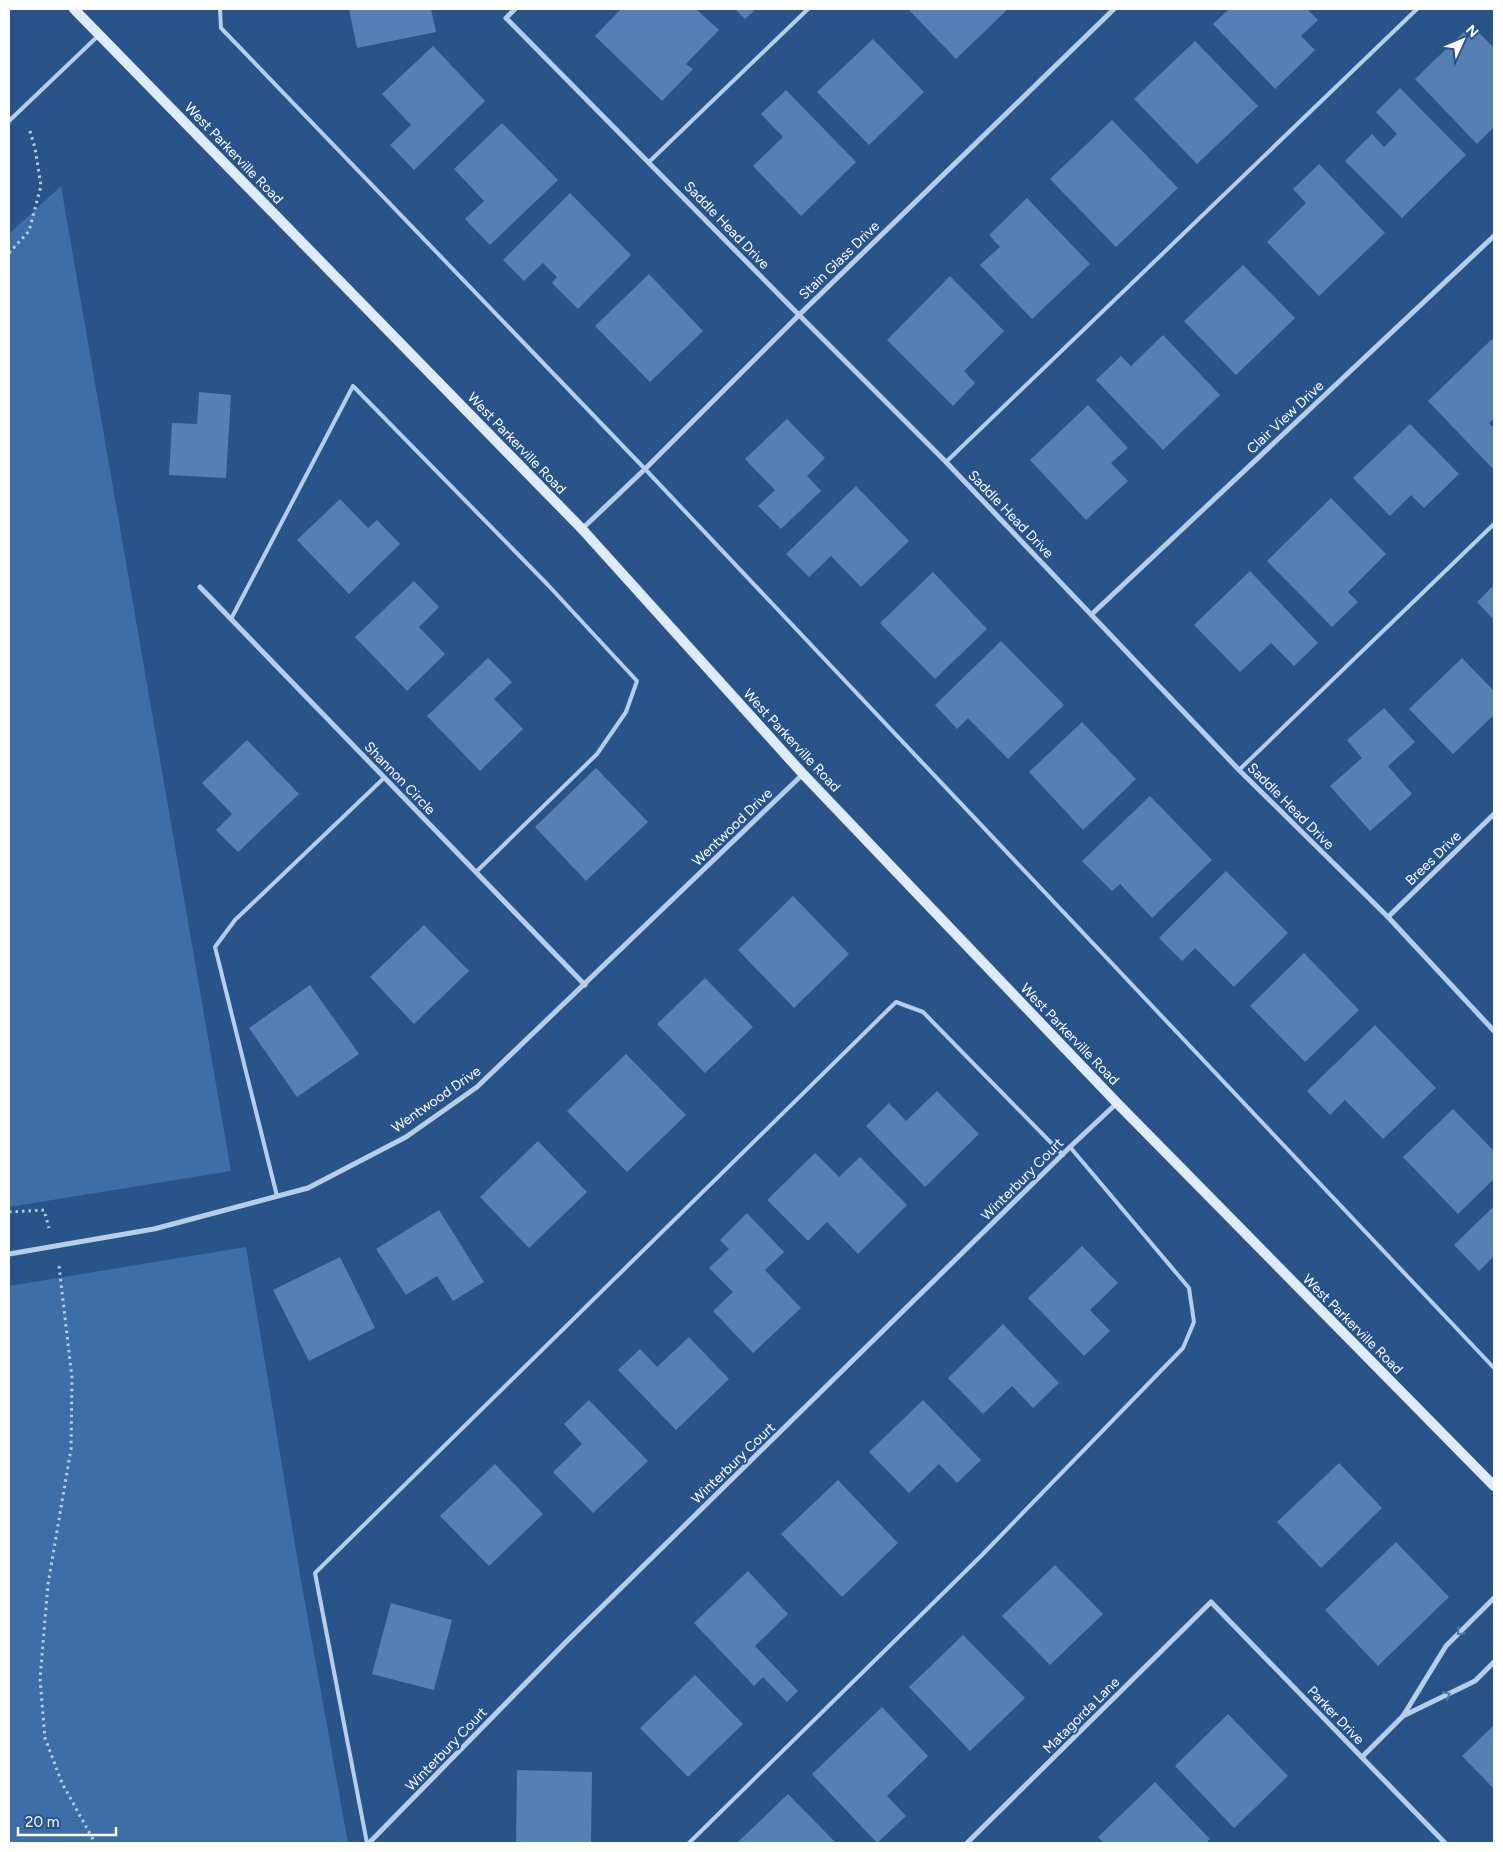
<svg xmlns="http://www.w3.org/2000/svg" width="1503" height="1852" font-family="Figtree,sans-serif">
<rect width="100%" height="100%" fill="#28548a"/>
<!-- green -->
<g fill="#3d6ea7">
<polygon points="61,186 231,1171 9,1207 9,234"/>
<polygon points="246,1247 299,1569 348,1843 9,1843 9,1286"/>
</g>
<!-- building -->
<g fill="#5580b3">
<polygon points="349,9 431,9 436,32 357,48"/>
<polygon points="621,9 696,9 719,30 686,64 693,69 662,101 595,36"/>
<polygon points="735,9 756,9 745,19"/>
<polygon points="908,9 1008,9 956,59"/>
<polygon points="1229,9 1307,9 1318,20 1301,36 1315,50 1275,89 1213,24"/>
<polygon points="1471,25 1494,48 1494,127 1477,144 1415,79"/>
<polygon points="873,39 924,92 869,145 817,92"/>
<polygon points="1195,41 1258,106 1197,164 1134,99"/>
<polygon points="433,46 485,101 414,170 390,145 411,125 382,94"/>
<polygon points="1400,88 1466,155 1402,218 1345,161 1372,134 1384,147 1397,134 1376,112"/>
<polygon points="786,90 856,162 801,216 753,166 783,137 761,114"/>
<polygon points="1112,120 1178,188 1116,247 1050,179"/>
<polygon points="502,123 558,180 490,245 465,219 484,201 454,169"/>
<polygon points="1319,164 1385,233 1319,296 1267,242 1306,203 1293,189"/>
<polygon points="570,193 631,255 578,309 552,283 557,277 543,263 524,281 503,260"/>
<polygon points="1027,198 1090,264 1032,319 980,265 1000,247 989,235"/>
<polygon points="1243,265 1295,318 1236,375 1184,321"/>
<polygon points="649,274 703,331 650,382 595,326"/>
<polygon points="950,276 1004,331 964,371 975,383 953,406 887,340"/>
<polygon points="1163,335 1220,395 1163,450 1096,380 1121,356 1131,366"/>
<polygon points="1492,339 1494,341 1494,418 1489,423 1494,428 1493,469 1428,401"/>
<polygon points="199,392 231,395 226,478 169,475 172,423 197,424"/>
<polygon points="1088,405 1128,448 1111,463 1128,481 1086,520 1030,460"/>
<polygon points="787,419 825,458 807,476 821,491 781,529 758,506 775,490 745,459"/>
<polygon points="1410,424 1459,474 1424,508 1411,495 1390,516 1353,478"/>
<polygon points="856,486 909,541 861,587 831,556 809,577 786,554"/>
<polygon points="1331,498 1386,554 1348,592 1358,602 1332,627 1267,561"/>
<polygon points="340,499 368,528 377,520 400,544 349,594 297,540"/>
<polygon points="1250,571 1318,643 1294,666 1271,643 1240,672 1194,625"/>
<polygon points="933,572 987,629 935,679 880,623"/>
<polygon points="414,581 439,607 419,627 445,654 407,691 355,637"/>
<polygon points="1494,585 1494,620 1477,602"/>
<polygon points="1001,641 1064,705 1008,759 968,718 957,729 935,705"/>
<polygon points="488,658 512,682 494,699 523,729 480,771 427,716"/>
<polygon points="1462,658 1494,691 1494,715 1453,754 1409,709"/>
<polygon points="1384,708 1415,742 1388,766 1412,794 1370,831 1330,786 1362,758 1347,740"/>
<polygon points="1082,722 1136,779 1083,830 1029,772"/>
<polygon points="247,740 299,794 238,852 216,830 232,814 202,783"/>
<polygon points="596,768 648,822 586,881 535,827"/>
<polygon points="1150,796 1212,860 1152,918 1120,884 1112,891 1082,861"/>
<polygon points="1226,871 1288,933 1234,987 1195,948 1182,961 1159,938"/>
<polygon points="793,896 849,954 794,1008 738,950"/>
<polygon points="424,925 469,971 414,1024 370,977"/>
<polygon points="1304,953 1359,1010 1305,1062 1250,1006"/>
<polygon points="705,978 753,1027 705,1073 657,1024"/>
<polygon points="310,985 359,1054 297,1097 249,1028"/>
<polygon points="1375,1025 1436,1088 1383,1139 1345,1100 1330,1115 1307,1091"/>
<polygon points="626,1054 686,1115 627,1172 567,1111"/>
<polygon points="937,1091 979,1134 925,1187 866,1126 889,1103 906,1121"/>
<polygon points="1453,1109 1494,1151 1494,1179 1458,1214 1403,1157"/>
<polygon points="538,1141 587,1192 529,1248 480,1197"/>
<polygon points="815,1153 839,1177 860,1157 907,1205 858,1254 827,1222 808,1241 767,1200"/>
<polygon points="1494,1206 1494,1258 1493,1257 1479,1271 1454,1245"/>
<polygon points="439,1210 484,1282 453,1301 437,1276 406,1295 376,1249"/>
<polygon points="747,1213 784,1252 765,1270 801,1308 753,1353 713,1311 733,1292 709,1268 729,1249 720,1240"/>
<polygon points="1082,1246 1118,1283 1090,1310 1110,1331 1084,1356 1028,1298"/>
<polygon points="340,1257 375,1328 309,1361 273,1290"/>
<polygon points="1003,1324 1059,1383 1033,1408 1012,1386 983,1414 948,1378"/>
<polygon points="689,1337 729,1379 676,1430 618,1370 640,1349 657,1367"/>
<polygon points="589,1400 648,1461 593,1513 553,1472 582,1444 564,1424"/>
<polygon points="923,1400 981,1460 957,1483 939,1464 909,1493 869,1452"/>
<polygon points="1339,1463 1382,1508 1321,1568 1277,1522"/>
<polygon points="495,1464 543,1514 489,1566 440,1516"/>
<polygon points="838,1480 898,1543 842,1597 781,1534"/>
<polygon points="1396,1542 1449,1597 1378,1666 1325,1610"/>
<polygon points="1055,1565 1103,1614 1050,1665 1002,1616"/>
<polygon points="748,1571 788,1614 755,1646 798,1691 787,1702 763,1677 754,1686 694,1623"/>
<polygon points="391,1603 452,1620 434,1690 372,1674"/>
<polygon points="963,1635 1025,1698 970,1751 909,1687"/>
<polygon points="695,1675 743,1724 688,1777 640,1728"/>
<polygon points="882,1707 928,1756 887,1796 906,1816 877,1843 812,1774"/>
<polygon points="1228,1714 1288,1776 1234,1828 1175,1766"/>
<polygon points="1494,1725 1494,1789 1462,1756"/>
<polygon points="517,1770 592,1772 591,1843 516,1843"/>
<polygon points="1155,1782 1210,1839 1206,1843 1104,1843 1098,1837"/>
<polygon points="788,1794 836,1843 737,1843"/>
</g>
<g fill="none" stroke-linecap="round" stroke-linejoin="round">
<!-- path -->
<g stroke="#b6cee9" stroke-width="3" stroke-dasharray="2.5 4" stroke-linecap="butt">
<polyline points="9,253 29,231 41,186 35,148 29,128"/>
<polyline points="9,1212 44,1210 49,1228"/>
<polyline points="59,1266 72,1378 71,1449 48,1584 40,1679 45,1738 62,1783 95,1843"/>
</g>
<!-- lane -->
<g stroke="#b6cee9" stroke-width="4">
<polyline points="220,9 221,28 645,469 1494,1368"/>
<polyline points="9,121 99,35"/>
<polyline points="649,162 808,9"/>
<polyline points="946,462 1417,9"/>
<polyline points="231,619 353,386 548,585 637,681 626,712 597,754 476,872"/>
<polyline points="1239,770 1494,524"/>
<polyline points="277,1196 215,947 235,920 384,778"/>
<polyline points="367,1843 315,1573 896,1002 923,1012 1063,1155"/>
<polyline points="689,1843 982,1555 1183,1348 1194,1322 1189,1288 1070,1147"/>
</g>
<!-- street -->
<g stroke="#b6cee9" stroke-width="5">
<polyline points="515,9 506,18 799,315 946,462 1239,770 1388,917 1494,1031"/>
<polyline points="582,529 645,469 799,315 1114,9"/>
<polyline points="200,587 585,985"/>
<polyline points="1092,614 1494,236"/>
<polyline points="1388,917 1494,814"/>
<polyline points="9,1254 154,1229 308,1188 406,1137 477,1087 803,774"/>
<polyline points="1403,1716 1475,1681 1494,1662"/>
<polyline points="1362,1757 1403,1716 1446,1646 1494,1598"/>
<polyline points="369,1843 566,1642 1070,1147 1117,1103"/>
<polyline points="967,1843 1211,1602 1445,1843"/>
</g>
<!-- secondary -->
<polyline stroke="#e0ebf8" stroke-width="10" points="74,9 582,529 803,774 1117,1103 1494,1486"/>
</g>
<!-- one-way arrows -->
<defs><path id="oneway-chevron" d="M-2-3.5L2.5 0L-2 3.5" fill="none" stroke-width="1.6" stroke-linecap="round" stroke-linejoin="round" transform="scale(1.25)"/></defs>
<g stroke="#5379a6">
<use href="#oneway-chevron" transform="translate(1460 1632) rotate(135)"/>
<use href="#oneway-chevron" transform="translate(1447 1695) rotate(-26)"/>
</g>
<g text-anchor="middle" stroke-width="4" stroke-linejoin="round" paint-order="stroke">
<!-- street labels -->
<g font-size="14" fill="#fff" stroke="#28548a">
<text transform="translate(234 153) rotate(46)" y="5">West Parkerville Road</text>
<text transform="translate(727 225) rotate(46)" y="5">Saddle Head Drive</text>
<text transform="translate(839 260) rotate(-44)" y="5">Stain Glass Drive</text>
<text transform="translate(1285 417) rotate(-43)" y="5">Clair View Drive</text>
<text transform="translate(517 443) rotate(46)" y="5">West Parkerville Road</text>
<text transform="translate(1011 514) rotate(46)" y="5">Saddle Head Drive</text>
<text transform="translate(792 740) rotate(47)" y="5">West Parkerville Road</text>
<text transform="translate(400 778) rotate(46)" y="5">Shannon Circle</text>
<text transform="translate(1291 806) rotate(45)" y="5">Saddle Head Drive</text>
<text transform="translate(732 827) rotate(-44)" y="5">Wentwood Drive</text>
<text transform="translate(1433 858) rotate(-44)" y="5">Brees Drive</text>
<text transform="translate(1070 1034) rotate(46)" y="5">West Parkerville Road</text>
<text transform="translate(436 1099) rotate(-35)" y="5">Wentwood Drive</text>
<text transform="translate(1022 1179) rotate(-45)" y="5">Winterbury Court</text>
<text transform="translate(1353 1324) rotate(45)" y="5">West Parkerville Road</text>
<text transform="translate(733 1463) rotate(-44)" y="5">Winterbury Court</text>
<text transform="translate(1081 1715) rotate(-45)" y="5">Matagorda Lane</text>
<text transform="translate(1336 1715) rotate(46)" y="5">Parker Drive</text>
<text transform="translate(446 1749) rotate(-46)" y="5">Winterbury Court</text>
</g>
</g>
<!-- border -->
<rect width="1503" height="1852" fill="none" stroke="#ffffff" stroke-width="20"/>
<!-- north arrow -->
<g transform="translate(1463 40) rotate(46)" stroke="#28548a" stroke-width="4" paint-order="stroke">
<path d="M0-4L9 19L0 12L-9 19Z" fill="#ffffff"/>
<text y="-8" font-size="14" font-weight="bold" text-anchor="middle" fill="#ffffff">N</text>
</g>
<!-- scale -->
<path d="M18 1827v8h98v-8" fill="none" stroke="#ffffff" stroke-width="2.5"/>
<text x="25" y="1827" font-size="15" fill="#ffffff" stroke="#28548a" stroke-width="4" paint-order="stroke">20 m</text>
</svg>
